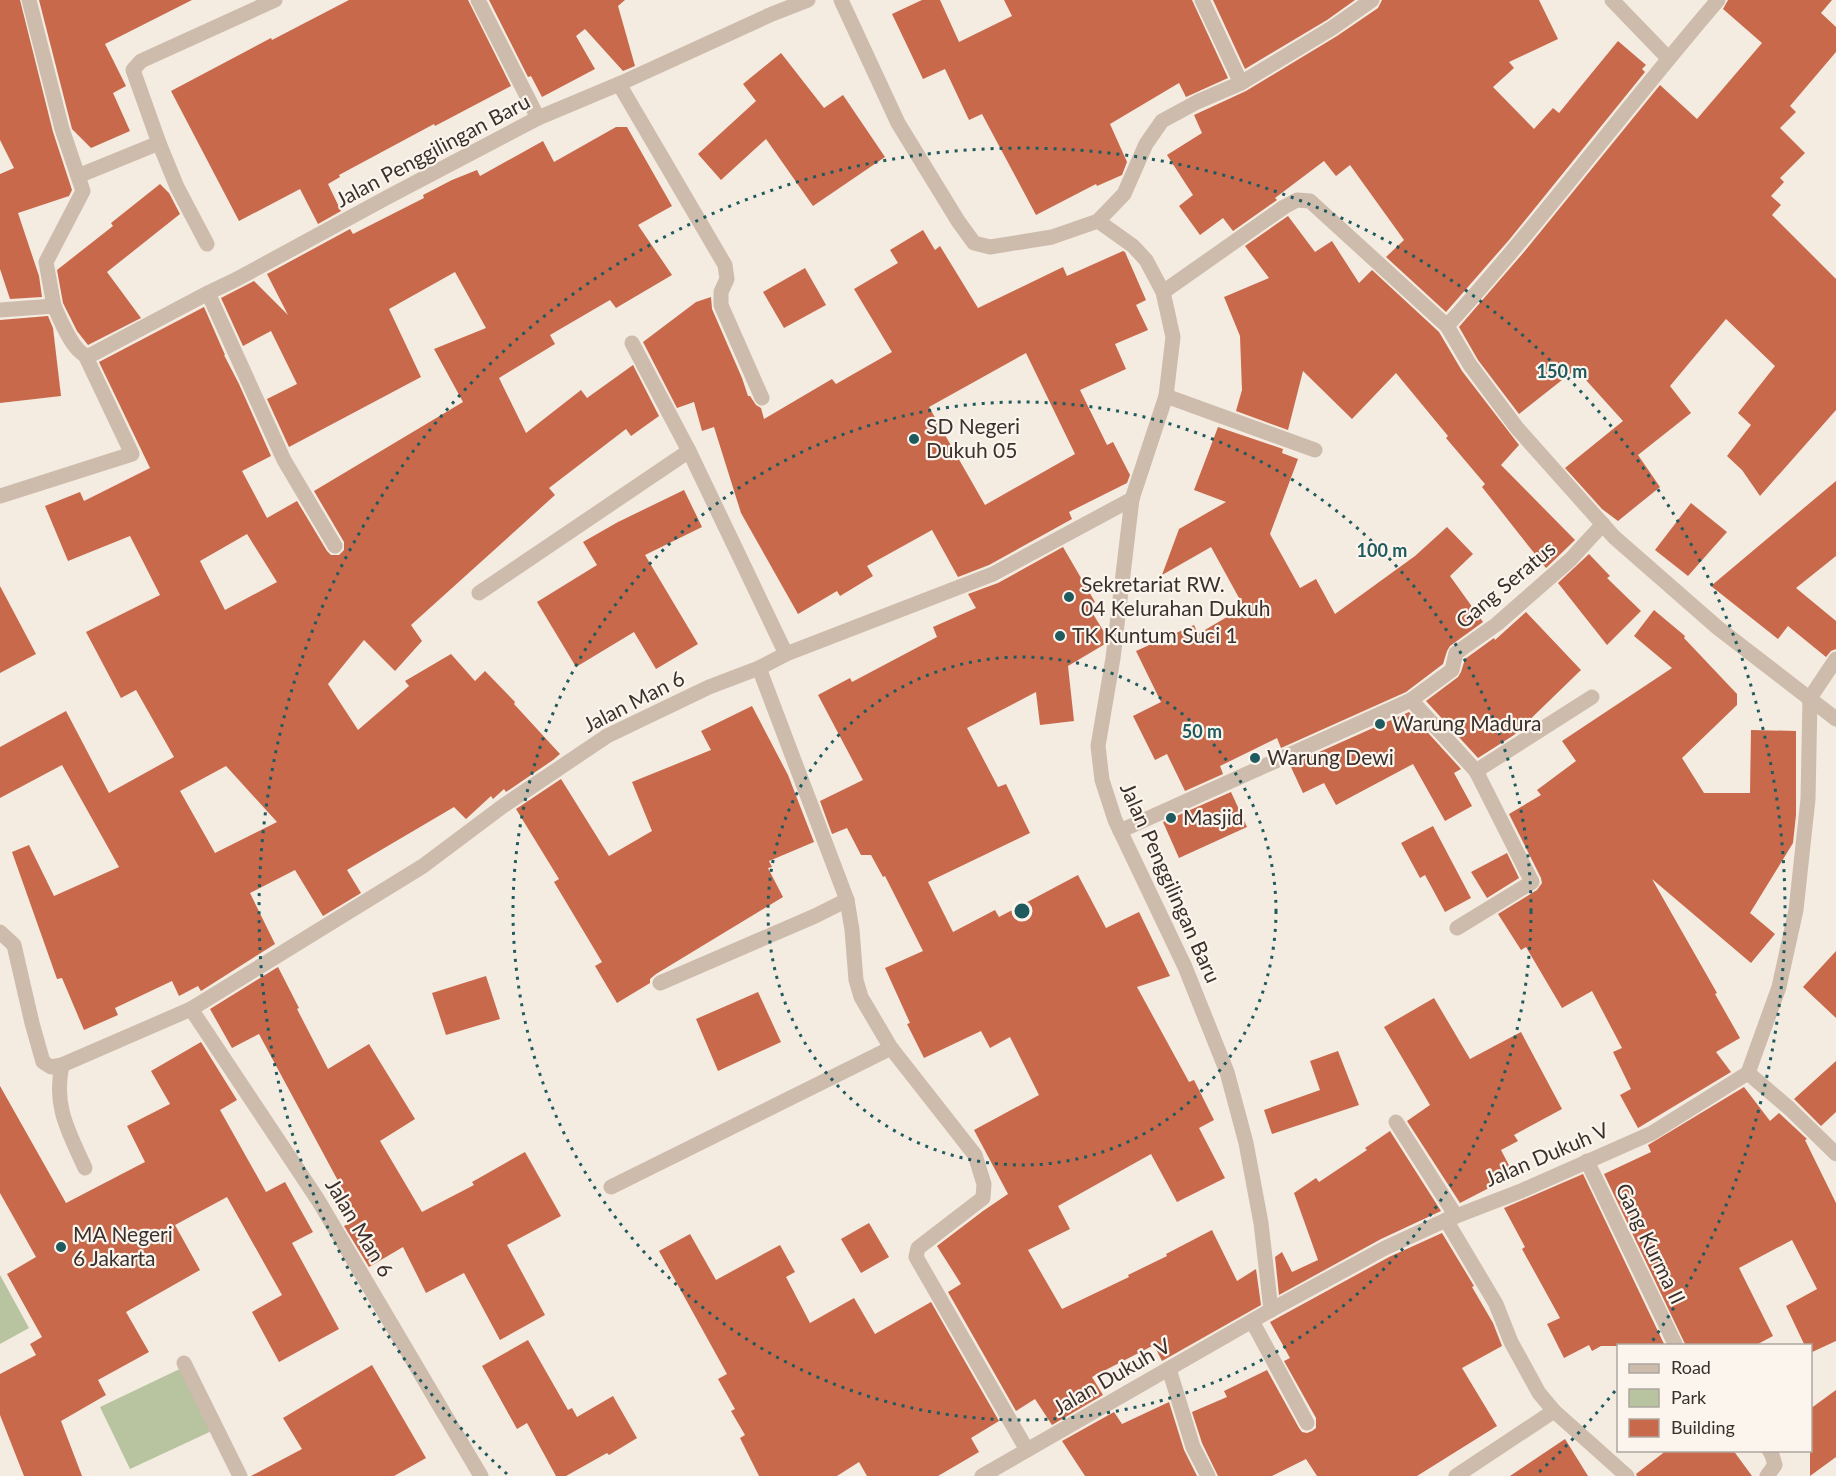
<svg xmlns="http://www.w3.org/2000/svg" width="1836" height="1476" font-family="Lato,sans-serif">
<rect width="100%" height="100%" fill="#f4ebe1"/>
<!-- green -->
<g fill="#b8c4a0">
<polygon points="0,1275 29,1328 0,1344"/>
<polygon points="186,1366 216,1429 130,1469 100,1407"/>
</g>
<!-- building -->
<g fill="#c8694b" fill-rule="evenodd">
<polygon points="0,0 20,0 53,132 72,190 69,196 18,213 39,276 42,297 10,299 0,269 0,174 14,168 0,140"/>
<polygon points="39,0 192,0 105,44 126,86 113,93 130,131 91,148 72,129"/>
<polygon points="349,0 468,0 511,86 435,126 434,124 339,175 340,177 328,184 341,211 318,224 300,189 239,221 171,91 271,38 272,40"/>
<polygon points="489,0 625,0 618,6 635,66 623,71 585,29 576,36 595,69 542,97 531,76 528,77"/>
<polygon points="922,0 940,0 959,42 1012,16 1004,0 1192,0 1228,78 1186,97 1179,83 1110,124 1127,162 1122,175 1097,186 1096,184 1036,215 982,114 969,120 945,69 923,79 892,14"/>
<polygon points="1213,0 1355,0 1327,20 1245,69"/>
<polygon points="1382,0 1539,0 1558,39 1509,62 1514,68 1493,87 1534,129 1553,108 1559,113 1618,41 1646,65 1642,69 1645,72 1509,240 1446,312 1386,257 1404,240 1350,165 1336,176 1324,161 1275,198 1277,200 1233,231 1223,218 1200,235 1179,206 1193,195 1167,155 1202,133 1194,115 1246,91 1337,36 1378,8"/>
<polygon points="1728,0 1832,0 1821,13 1836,27 1836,52 1790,106 1796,112 1780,128 1805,153 1780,178 1784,182 1771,196 1781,205 1772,215 1836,279 1836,410 1760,496 1742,470 1727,456 1751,425 1738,413 1775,366 1726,319 1670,386 1691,413 1638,455 1660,487 1618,521 1602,509 1565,468 1623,421 1576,369 1519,414 1478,360 1459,327 1524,252 1660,85 1697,119 1762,43 1723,9"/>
<polygon points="781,53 824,108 843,95 885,157 813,206 766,139 721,180 698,154 756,101 743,84"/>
<path d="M616,127H627L672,206L638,225L672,275L616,308L610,300L550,335L555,344L499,378L526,433L581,390L587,398L633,365L659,416L631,436L626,429L549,488L555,495L411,625L422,641L395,671L364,640L328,684L358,730L409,686L405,681L451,654L475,681L485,671L515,702L514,704L560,754L553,760L506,792L504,789L493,799L491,796L466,819L454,807L347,870L361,893L323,916L295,870L250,893L275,944L201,991L198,986L179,996L172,981L115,1008L118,1015L84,1030L62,978L57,979L12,852L29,845L54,896L119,867L62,765L0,798V747L66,711L109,793L174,757L136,690L121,698L86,632L160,595L130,536L68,561L45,506L80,492L84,501L150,468L99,362L204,307L225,355H224L239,384L271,456L242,471L267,518L297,501L327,551L331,555H339L344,550V542L314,491L463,402L434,349L486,328L455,272L389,309L421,377L289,447L267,399L297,384L271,331L243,346L221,298L254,281L288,315L267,274L350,229L353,234L424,198L423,195L452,180L477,170L480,176L543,141L554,162ZM247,534L277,582L225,610L200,561ZM226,766L277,822L215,853L180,791Z"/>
<polygon points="160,184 169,193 180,214 107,272 141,318 88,345 77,331 63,303 57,270 113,226 111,223"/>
<polygon points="1288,216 1315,252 1332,241 1359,283 1372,270 1439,332 1462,371 1519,445 1501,465 1575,540 1546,568 1482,487 1485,484 1446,438 1448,436 1396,373 1352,419 1303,371 1288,430 1236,411 1242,390 1240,336 1224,297 1269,278 1245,246"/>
<path d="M923,230L935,250L940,246L978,308L1063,267L1067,276L1123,251L1125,252L1146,300L1136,305L1148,330L1115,344L1126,369L1080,390L1107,445L1113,442L1130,475L1127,483L1069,512L1072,519L989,565L958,577L932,530L867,566L873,576L840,596L837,591L798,614L741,513L714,427L702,431L694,402L677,408L643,342L696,302L711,297L712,309L742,378L748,396H750L756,405L761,408L764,419L832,379L836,384L892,352L854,289L898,263L890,250ZM1026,353L1075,454L985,505L929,407Z"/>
<polygon points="805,268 826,305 784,328 763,292"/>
<polygon points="48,316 53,328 61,396 0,403 0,320"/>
<polygon points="1218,427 1283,449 1282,453 1298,459 1270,534 1300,588 1316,579 1335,614 1415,556 1447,527 1473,554 1450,576 1483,622 1450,646 1447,651 1443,664 1406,692 1281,748 1277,738 1220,766 1223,774 1185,791 1167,754 1155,760 1133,716 1161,702 1136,651 1194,625 1198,634 1244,607 1211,547 1162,575 1179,529 1226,502 1194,490"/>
<polygon points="1836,481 1836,556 1796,588 1836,621 1836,649 1831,651 1826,657 1788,626 1778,639 1711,586"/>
<polygon points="684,490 702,527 645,555 698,644 656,669 634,632 576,667 537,602 597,565 583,542 618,522"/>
<polygon points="1691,503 1727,532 1688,576 1655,550"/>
<polygon points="1063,547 1095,602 1088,606 1106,635 1105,644 1068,666 1074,721 1040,725 1036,692 967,728 998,787 1006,784 1030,833 928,882 953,932 995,910 999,917 1078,875 1106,928 1139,912 1170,976 1137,987 1189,1082 1194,1080 1214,1120 1199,1128 1225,1178 1177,1202 1151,1154 1058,1206 1070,1229 1028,1250 1062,1309 1129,1277 1128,1275 1167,1256 1166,1254 1212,1230 1237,1281 1256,1269 1261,1305 1162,1361 1154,1345 1092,1377 1103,1395 1052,1425 1035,1399 1016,1411 948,1292 961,1284 937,1246 983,1211 1008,1194 974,1130 1039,1095 1010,1037 990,1048 981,1031 924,1058 907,1024 910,1023 885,968 923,951 885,876 883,877 871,855 861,855 847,828 832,834 820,801 863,780 818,695 850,678 852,682 937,637 933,627 976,608 968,594 998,583"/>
<polygon points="1589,554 1610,576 1607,578 1641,611 1607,645 1558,583"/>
<polygon points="0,586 36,654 0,673"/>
<polygon points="1654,610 1685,636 1684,638 1737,694 1737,705 1682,758 1704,793 1750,793 1751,730 1796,731 1796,815 1793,843 1750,913 1775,934 1751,963 1652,879 1717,993 1715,994 1740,1038 1716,1052 1731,1072 1638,1128 1620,1095 1631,1089 1613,1052 1622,1048 1592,991 1562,1008 1526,947 1521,950 1498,914 1537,890 1542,883 1541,878 1509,814 1541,795 1537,790 1576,761 1562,741 1672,668 1634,636"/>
<polygon points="1526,612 1581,670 1514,735 1478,758 1426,701 1458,677 1461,672 1465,659 1494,638 1495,640"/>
<polygon points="752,706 788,775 814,842 769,861 772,867 768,868 783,897 656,974 650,979 650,983 617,1003 595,966 602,962 554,882 559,879 516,809 561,779 609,856 652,831 632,782 711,750 701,731"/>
<polygon points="1409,712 1461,769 1454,773 1472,806 1445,821 1413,764 1336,805 1324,783 1303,793 1290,765"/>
<polygon points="1231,792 1247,827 1179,858 1163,822"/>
<polygon points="1433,826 1471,898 1445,912 1425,875 1420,878 1401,843"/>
<polygon points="1507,853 1519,878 1487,898 1471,872"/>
<polygon points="1836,951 1836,1018 1803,987"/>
<polygon points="278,967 299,1008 297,1009 328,1069 369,1044 415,1119 380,1141 422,1212 474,1185 472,1182 525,1152 561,1216 507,1245 545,1315 500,1340 464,1273 426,1293 403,1247 369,1267 344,1226 358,1218 259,1034 232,1048 210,1009"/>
<polygon points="486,976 500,1019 446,1035 432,993"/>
<polygon points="758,992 781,1042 718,1071 696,1019"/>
<polygon points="1434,998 1470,1059 1521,1032 1562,1109 1514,1135 1518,1141 1501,1150 1514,1175 1460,1203 1407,1121 1430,1105 1384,1027"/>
<polygon points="201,1042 237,1100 220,1110 266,1192 285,1182 313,1232 292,1243 339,1329 279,1362 252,1312 282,1295 227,1197 175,1225 200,1270 126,1312 149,1352 98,1380 106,1395 61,1421 82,1476 24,1476 0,1415 0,1374 36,1355 30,1344 42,1337 7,1274 36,1257 0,1193 0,1086 66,1203 145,1162 127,1126 170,1104 151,1071"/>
<polygon points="1338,1051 1359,1105 1272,1134 1264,1110 1320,1090 1310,1061"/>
<polygon points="1836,1061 1836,1112 1821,1126 1794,1099"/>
<polygon points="1744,1087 1770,1121 1779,1113 1807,1139 1805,1140 1836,1203 1836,1341 1810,1353 1810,1346 1805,1346 1786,1306 1817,1289 1792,1240 1739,1268 1773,1336 1754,1346 1686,1346 1604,1174 1651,1152 1648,1145"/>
<polygon points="1390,1131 1441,1211 1381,1239 1279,1295 1275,1257 1282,1252 1292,1272 1318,1260 1294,1193 1316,1178 1319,1182 1367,1150 1365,1148"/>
<polygon points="1583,1174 1665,1346 1601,1346 1592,1351 1589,1345 1564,1358 1547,1324 1560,1318 1522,1249 1525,1247 1504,1208"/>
<polygon points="869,1223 889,1257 861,1273 841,1239"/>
<polygon points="1442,1233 1474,1286 1472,1287 1493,1323 1502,1346 1462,1368 1497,1426 1417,1476 1317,1476 1306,1459 1272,1476 1218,1476 1202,1443 1192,1412 1227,1397 1224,1391 1267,1370 1299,1428 1302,1432 1307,1433 1312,1431 1316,1428 1316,1418 1284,1361 1290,1358 1270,1322 1389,1257"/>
<polygon points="690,1234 716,1280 780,1245 795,1272 786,1277 810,1323 854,1298 875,1334 931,1302 999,1421 971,1438 979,1452 938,1476 867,1476 859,1462 837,1476 759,1476 740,1438 745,1435 731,1411 735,1409 718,1379 727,1374 659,1251"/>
<polygon points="528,1340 568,1410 572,1408 577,1417 613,1396 637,1438 609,1455 607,1453 566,1476 556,1476 527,1423 517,1429 482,1366"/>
<polygon points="372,1365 426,1458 394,1476 251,1476 302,1449 283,1418"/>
<polygon points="1836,1390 1836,1457 1810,1476 1810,1409"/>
<polygon points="1169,1402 1184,1450 1197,1476 1085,1476 1062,1441 1114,1412 1122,1424"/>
<polygon points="1565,1439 1588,1476 1510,1476"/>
<polygon points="1667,1450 1733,1450 1752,1476 1637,1476 1636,1474"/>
</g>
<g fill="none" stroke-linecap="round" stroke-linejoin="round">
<!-- minor -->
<g stroke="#cdbbac" stroke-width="15">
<polyline points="29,0 62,129 83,191 46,262 54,306"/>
<polyline points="478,0 538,118"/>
<polyline points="841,0 898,123 958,221 974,243 990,247 1052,237 1098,221 1124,194 1146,144 1162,121 1197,102 1241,83 1332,28 1372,0"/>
<polyline points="1202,0 1241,83"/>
<polyline points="1612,0 1668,58"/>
<polyline points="619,84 725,265 727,279 721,292 721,305 762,398"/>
<polyline points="78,176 159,143"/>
<polyline points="1098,221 1133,246 1146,260 1163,292 1173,337 1166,396 1132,499 1113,658 1098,746 1102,780 1115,820 1185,967 1227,1072 1246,1143 1261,1223 1271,1310"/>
<polyline points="207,244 177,187 159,143 133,70 141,61 275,0"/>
<polyline points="1163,292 1284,207 1297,200 1310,201 1447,326 1470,365 1517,428 1614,537 1718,628 1836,719"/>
<polyline points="208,293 284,460 335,546"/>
<path d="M0,310L54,306C60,319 74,355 89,356L208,293L237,279L386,198L538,118L619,84L772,14L808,0"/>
<path d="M1447,326C1542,221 1626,107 1718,0"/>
<polyline points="632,343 689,451"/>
<polyline points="1166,396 1315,450"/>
<polyline points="0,496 132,454 86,357"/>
<polyline points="479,593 689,451 786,654"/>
<polyline points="1411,700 1452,670 1456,653 1497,624 1570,560 1603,524"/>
<polyline points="1120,831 1411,700 1476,771 1592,697"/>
<polyline points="1457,928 1532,882 1476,771"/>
<polyline points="0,932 14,945 32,1023 43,1062 51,1067 62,1065 191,1009 423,866 503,806 607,736 709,687 759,668 786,654 993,574 1132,499"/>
<polyline points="660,983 815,916 847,900"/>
<polyline points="191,1009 318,1200 481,1476"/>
<polyline points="891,1048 975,1155 984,1184 983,1198 918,1248 916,1257 1027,1450"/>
<path d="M62,1065C53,1107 69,1132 85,1168"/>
<polyline points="1748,1073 1790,1109 1836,1154"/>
<polyline points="1396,1122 1456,1216"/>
<polyline points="1587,1161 1676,1346"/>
<polyline points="611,1187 891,1048 861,997 856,980 852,930 847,900 759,668"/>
<polyline points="1446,1220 1496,1304 1511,1342 1539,1393 1554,1411 1627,1476"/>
<polyline points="1252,1321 1307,1423"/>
<polyline points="184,1363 240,1476"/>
<polyline points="1169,1369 1193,1447 1208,1476"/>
<polyline points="982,1476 1271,1310 1385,1248 1446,1220 1521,1191 1652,1133 1748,1073 1779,987 1796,910 1808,799 1810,698 1836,659"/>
<polyline points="1456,1476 1554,1411"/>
<polyline points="1767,1476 1775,1465 1772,1455 1769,1450"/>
</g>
</g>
<!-- distance rings -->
<g fill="none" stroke="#1f5a5e" stroke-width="3" stroke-dasharray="3 6">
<circle cx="1022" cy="911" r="254"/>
<circle cx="1022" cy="911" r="509"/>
<path d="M1615 1391A763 763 0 0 1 1537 1474M507 1474A763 763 0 1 1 1651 1343"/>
</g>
<!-- markers -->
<g fill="#1f5a5e" stroke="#fbf5ee" stroke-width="2">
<circle cx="914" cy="439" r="6"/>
<circle cx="1069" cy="597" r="6"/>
<circle cx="1060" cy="636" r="6"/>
<circle cx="1380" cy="724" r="6"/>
<circle cx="1255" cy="758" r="6"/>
<circle cx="1171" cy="818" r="6"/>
<circle cx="61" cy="1247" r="6"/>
</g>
<g text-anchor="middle" stroke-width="4.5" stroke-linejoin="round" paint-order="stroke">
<!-- street labels -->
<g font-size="21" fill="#3b302b" stroke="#fbf5ee">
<text transform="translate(433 151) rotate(-28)" y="7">Jalan Penggilingan Baru</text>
<text transform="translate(1506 585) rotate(-40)" y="7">Gang Seratus</text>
<text transform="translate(634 702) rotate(-27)" y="7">Jalan Man 6</text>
<text transform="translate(1170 883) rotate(66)" y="7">Jalan Penggilingan Baru</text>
<text transform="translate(1547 1155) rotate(-23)" y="7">Jalan Dukuh V</text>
<text transform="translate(359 1228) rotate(59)" y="7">Jalan Man 6</text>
<text transform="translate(1650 1244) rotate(64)" y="7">Gang Kurma II</text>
<text transform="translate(1112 1377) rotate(-30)" y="7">Jalan Dukuh V</text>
</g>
<!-- poi labels -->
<g font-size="21" fill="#3b302b" stroke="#fbf5ee" text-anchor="start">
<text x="926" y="434">SD Negeri<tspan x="926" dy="24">Dukuh 05</tspan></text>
<text x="1081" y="592">Sekretariat RW.<tspan x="1081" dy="24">04 Kelurahan Dukuh</tspan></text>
<text x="1072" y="643">TK Kuntum Suci 1</text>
<text x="1392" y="731">Warung Madura</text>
<text x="1267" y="765">Warung Dewi</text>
<text x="1183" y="825">Masjid</text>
<text x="73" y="1242">MA Negeri<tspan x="73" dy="24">6 Jakarta</tspan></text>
</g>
</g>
<circle cx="1022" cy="911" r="9" fill="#1f5a5e" stroke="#fbf5ee" stroke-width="3"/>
<g font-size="18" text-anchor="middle" font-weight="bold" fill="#1f5a5e" stroke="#fbf5ee" stroke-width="4.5" stroke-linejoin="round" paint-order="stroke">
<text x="1562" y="378">150 m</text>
<text x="1382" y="557">100 m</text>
<text x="1202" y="738">50 m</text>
</g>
<!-- legend -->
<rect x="1617" y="1344" width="195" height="108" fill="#fbf5ee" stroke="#aea6a0" stroke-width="1.5"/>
<rect x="1629" y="1364" width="30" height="9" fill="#cdbbac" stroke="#aea6a0" stroke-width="1.5"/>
<text x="1671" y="1374" font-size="18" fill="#3b302b">Road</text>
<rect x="1629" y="1389" width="30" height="18" fill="#b8c4a0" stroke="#aea6a0" stroke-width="1.5"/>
<text x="1671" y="1404" font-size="18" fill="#3b302b">Park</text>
<rect x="1629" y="1419" width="30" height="18" fill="#c8694b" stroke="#aea6a0" stroke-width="1.5"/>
<text x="1671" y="1434" font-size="18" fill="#3b302b">Building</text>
</svg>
